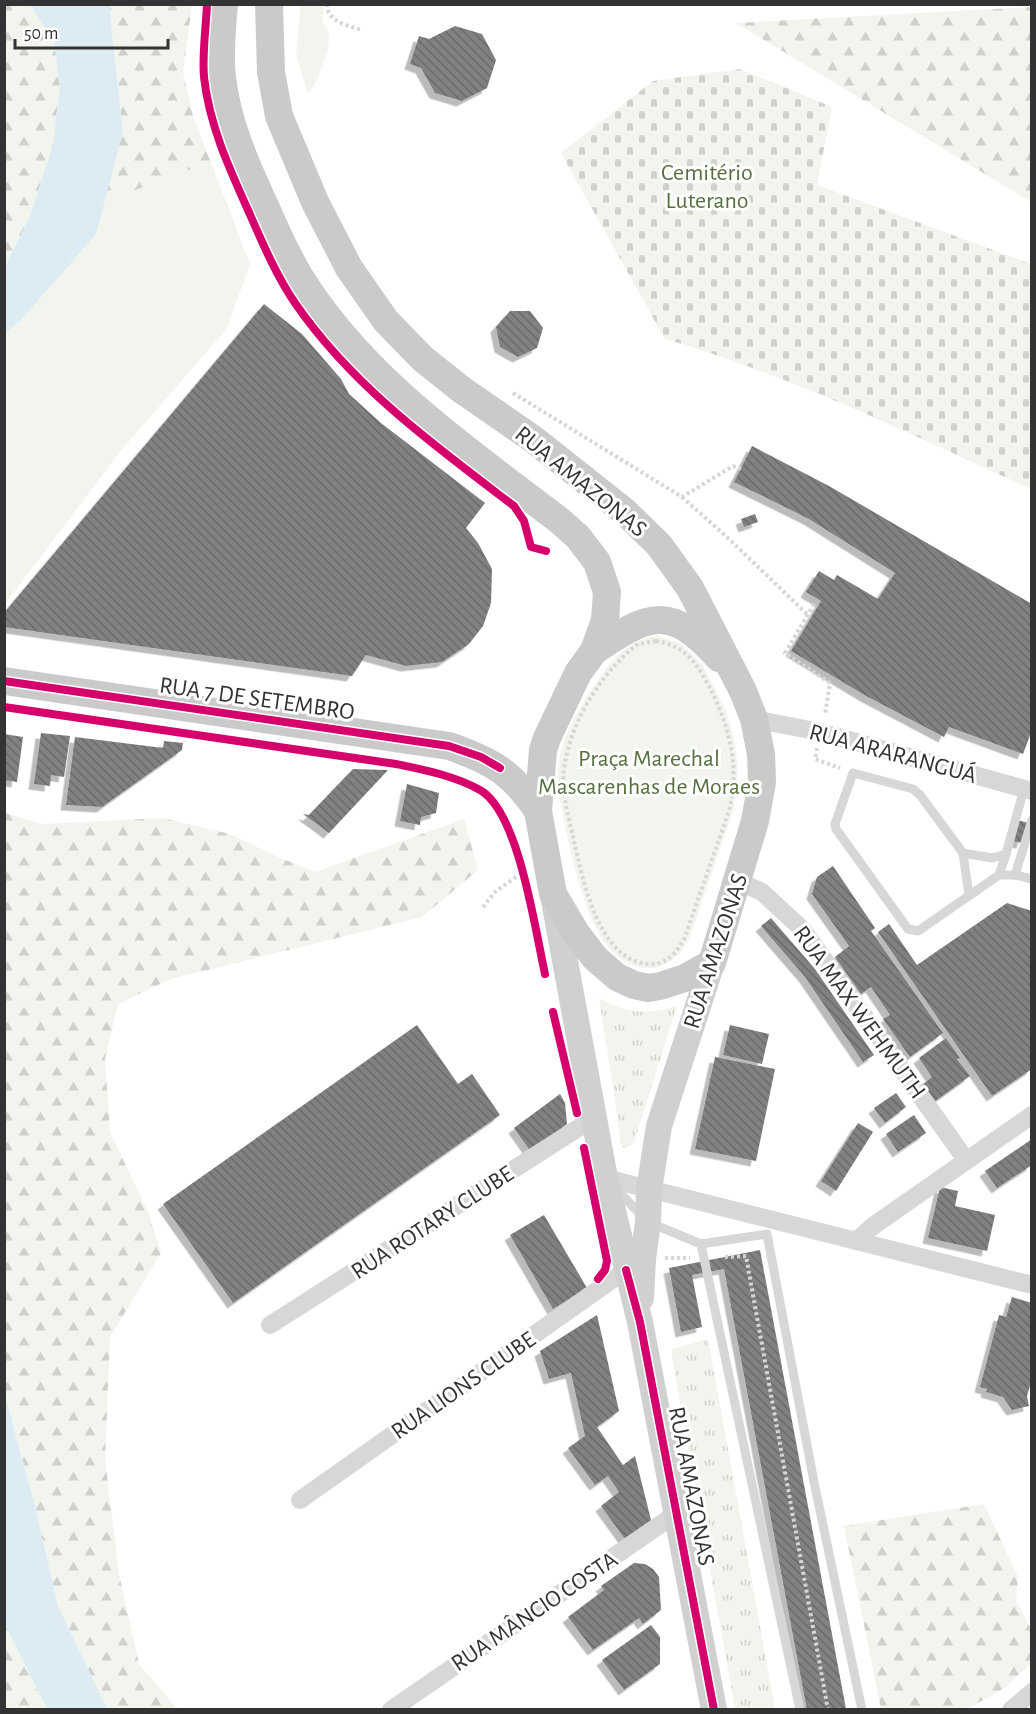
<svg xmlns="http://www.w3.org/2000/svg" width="1036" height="1714" font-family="'Alegreya Sans',sans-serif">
<defs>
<pattern id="grass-tufts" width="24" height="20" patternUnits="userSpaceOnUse" patternTransform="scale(1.5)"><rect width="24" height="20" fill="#f1f5ed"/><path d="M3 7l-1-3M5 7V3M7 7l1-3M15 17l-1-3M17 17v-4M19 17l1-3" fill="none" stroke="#cfd2cc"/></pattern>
<pattern id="forest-firs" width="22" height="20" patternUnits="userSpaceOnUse" patternTransform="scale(1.5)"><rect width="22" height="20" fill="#f1f5ed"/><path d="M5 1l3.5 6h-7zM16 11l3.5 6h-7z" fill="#cfd2cc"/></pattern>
<pattern id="cemetery-stones" width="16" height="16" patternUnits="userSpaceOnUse" patternTransform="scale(1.5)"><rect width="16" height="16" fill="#f1f5ed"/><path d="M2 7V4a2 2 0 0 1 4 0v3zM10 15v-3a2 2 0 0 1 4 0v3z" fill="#cfd2cc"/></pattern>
<pattern id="building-back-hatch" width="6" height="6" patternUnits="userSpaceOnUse" patternTransform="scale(1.5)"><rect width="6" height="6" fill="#818181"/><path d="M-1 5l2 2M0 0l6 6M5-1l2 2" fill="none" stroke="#6a6a6a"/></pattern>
<filter id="shadow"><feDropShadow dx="-5.5" dy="5.5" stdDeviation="0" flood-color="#0004"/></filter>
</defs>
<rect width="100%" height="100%" fill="#fff"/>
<!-- grass -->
<g fill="url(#grass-tufts)">
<path d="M599,998C627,1014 646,1015 677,1006L634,1142L630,1146L624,1148L620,1143L618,1120Z"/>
<polygon points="708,1339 775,1709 735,1709 672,1357 672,1349"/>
</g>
<!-- forest -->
<g fill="url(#forest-firs)">
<polygon points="5,5 30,5 54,41 60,86 53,144 31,214 5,267"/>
<polygon points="109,5 192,5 183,72 193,116 237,230 5,604 5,333 21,320 123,131"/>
<polygon points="1031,7 1031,202 736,23"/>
<polygon points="5,813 43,824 163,818 230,834 276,856 315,872 464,819 478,870 422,917 171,979 118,1004 105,1059 110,1132 148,1212 161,1253 110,1337 105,1459 119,1574 139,1664 178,1709 107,1709 58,1606 34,1502 5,1396"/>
<polygon points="984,1504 1018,1577 1016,1600 1031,1629 1031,1664 1004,1688 967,1709 881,1709 844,1526"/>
<polygon points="5,1625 47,1709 5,1709"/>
</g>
<!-- cemetery -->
<path fill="url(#cemetery-stones)" d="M740,69L832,107L817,185L1031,264V489C911,434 792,376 665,339L561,153L653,81Z"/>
<!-- green -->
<g fill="#f1f5ed">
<polygon points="301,5 324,5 322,20 329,34 328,50 317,80 308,94 296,55"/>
<polygon points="210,164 250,264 227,328 118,454 5,604 5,333 21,320 96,234 104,204 170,175"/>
<path d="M657,636L682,644L702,664L726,710L734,738L738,766L734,808L689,940C680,955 669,967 650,968C595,970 578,880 568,840C564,818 557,794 558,772C559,741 578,710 595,685C610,661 627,640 657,636Z"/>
</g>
<!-- water -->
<g fill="#ddebf3">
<polygon points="30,5 109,5 123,131 96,234 21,320 5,333 5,267 31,214 53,144 60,86 54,41"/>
<polygon points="5,1396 34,1502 58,1606 107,1709 47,1709 5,1625"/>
</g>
<!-- building -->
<g fill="url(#building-back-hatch)" filter="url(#shadow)">
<polygon points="455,26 482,34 496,60 487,88 462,101 435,93 421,68 410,64 419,36 429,39"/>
<polygon points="264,304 302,334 341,379 349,394 381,423 485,503 466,528 478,543 492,569 491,603 483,626 469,644 442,662 406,666 366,655 352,676 4,627 4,613"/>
<polygon points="510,311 530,311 543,328 537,348 518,357 500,347 496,327"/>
<polygon points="752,446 829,486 1032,604 1032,730 1023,754 949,727 944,737 866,696 791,651 821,601 806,592 819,571 834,580 837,575 878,599 895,573 809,519 734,482"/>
<polygon points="755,514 758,522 744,527 741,519"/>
<polygon points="41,733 70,736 64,777 51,775 50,786 34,784"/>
<polygon points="4,734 23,737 17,782 4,780"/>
<polygon points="75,737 163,748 164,741 183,743 182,750 102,807 66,805"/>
<polygon points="353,769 388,770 329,833 303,814 309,815"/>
<polygon points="407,784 439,793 436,813 421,817 420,825 400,821"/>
<polygon points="1018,820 1028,823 1022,843 1012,841"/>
<polygon points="833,866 875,928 871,931 943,1033 910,1057 883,1019 890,1015 871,987 861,994 835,957 849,946 812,894 817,877"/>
<polygon points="1007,903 1032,911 1032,1069 992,1096 878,932 889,924 917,965"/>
<polygon points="771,918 815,969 874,1055 863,1062 805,977 761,926"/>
<polygon points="417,1025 458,1084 472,1074 500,1115 233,1303 163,1204"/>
<polygon points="730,1025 769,1034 762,1064 723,1055"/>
<polygon points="946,1038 960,1058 957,1059 970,1076 934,1102 922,1085 932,1077 919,1058"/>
<polygon points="715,1057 775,1069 756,1161 695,1149"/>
<polygon points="896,1093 906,1107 885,1123 874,1108"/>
<polygon points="560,1094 565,1103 567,1124 531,1152 514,1128"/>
<polygon points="914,1115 926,1133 898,1152 886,1134"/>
<polygon points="858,1123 873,1132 836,1191 821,1181"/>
<polygon points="1032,1139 1032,1165 997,1188 985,1171"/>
<polygon points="940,1187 958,1191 955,1206 995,1215 987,1251 928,1238"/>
<polygon points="544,1215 587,1288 553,1309 510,1235"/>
<polygon points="760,1250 846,1709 843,1710 807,1710 724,1269 692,1275 702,1327 681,1332 669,1268"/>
<polygon points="1012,1297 1032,1303 1032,1379 1027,1396 1029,1406 1012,1410 1003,1397 986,1392 987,1389 980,1387 999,1315 1006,1317"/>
<polygon points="597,1315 619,1411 597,1427 623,1465 635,1456 652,1524 627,1542 601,1506 619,1492 608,1476 595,1485 568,1448 585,1436 571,1373 549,1379 540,1351"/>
<polygon points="634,1563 645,1564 653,1569 659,1577 661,1610 643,1624 639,1618 593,1650 568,1617 604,1590 601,1586"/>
<polygon points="651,1625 660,1637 660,1664 624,1690 602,1660"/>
</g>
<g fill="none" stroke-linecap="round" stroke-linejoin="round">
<!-- path -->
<g stroke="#d6d6d6" stroke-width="4" stroke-dasharray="3 3" stroke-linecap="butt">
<path d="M327,4C327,22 347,25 361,30"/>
<polyline points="513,393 682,497 733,466 741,469"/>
<polyline points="682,497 729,539 808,615"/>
<polyline points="814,604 785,653 830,683 825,715"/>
<path d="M656,641C685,646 695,661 709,686C728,722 740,766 730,806C725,824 718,842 712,859C703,885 694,911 685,937C678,951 668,964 651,964C599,964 583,880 574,841C569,818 561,793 564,769C570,724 598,677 633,648L638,644Z"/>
<polyline points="817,748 815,759 840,768"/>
<polyline points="483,907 496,891 523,872"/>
<polyline points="725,1257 746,1256 828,1710"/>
<polyline points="665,1258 690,1258"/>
</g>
<!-- service -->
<g stroke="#d7d7d7" stroke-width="9">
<polyline points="1024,789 1006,854 992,858 963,853 920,795 913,789 853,773 835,824 836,829 908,929 918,931 999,875 1015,875 1032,879"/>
<polyline points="963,853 969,896"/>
<polyline points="999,875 1006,854"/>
<polyline points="1015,875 1032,820"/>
<polyline points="615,1188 648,1222 701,1244 767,1234 814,1482 862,1710"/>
<polyline points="701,1244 800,1710"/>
</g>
<!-- minor -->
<g stroke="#d7d7d7" stroke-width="18">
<polyline points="754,719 820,732 1032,791"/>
<polyline points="738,881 762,892 803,930 966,1160"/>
<polyline points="605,1178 1032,1285"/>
<polyline points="856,1241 873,1226 1032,1115"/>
<polyline points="270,1325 594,1118"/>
<polyline points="300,1500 626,1270"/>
<polyline points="391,1710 677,1513"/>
<polyline points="1011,1710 1032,1692"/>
</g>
<!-- secondary -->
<g stroke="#d0d0d0" stroke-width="26">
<polyline points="554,901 605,1178 640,1322 714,1710"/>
<polyline points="641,1298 643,1259 648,1222 649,1190 659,1126 712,963"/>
</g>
<!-- primary -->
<g stroke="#cacaca" stroke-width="28">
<path d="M224,4C222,28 219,54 222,77C227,123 246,165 265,206C278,235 291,265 309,291C373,386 470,452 560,521L578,537L597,562L607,592L605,620L594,651L578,673L547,738L543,750L538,811L553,894L576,933L595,958L617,977L634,985L648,988L660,986L685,978L712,963L755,821L762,782L761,754L754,719L743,691L690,588L659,545L624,511L533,439L462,390L423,359L386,321L349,268L315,202L279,116L271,72L269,4"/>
<path d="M594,651C650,613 670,604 719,658"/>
<path d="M4,681L449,746C492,761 513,773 538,811"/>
</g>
<!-- cycleway casing -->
<g stroke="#fff" stroke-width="11">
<g id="cycleway">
<path d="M207,4C206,28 202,54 204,77C209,124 229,168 248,210C262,242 276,275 295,303C352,386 435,446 514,506L524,521L531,547L546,551"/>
<polyline points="4,681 449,746 481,757 500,768"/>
<path d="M4,707L396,764C425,770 455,776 480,790C519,812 535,930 545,974"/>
<polyline points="553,1012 577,1113"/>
<polyline points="584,1148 607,1261 605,1270 598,1279"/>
<polyline points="626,1270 640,1322 714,1710"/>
</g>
</g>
<!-- cycleway -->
<use href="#cycleway" stroke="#d6006c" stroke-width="8"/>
</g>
<g text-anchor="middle" stroke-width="6" stroke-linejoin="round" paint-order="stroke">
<!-- park labels -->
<g font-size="24" fill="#56703f" stroke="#fff">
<text x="707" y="180">Cemitério<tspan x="707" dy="28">Luterano</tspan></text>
<text x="649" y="766">Praça Marechal<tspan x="649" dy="28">Mascarenhas de Moraes</tspan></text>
</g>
<!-- street labels -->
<g font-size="24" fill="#333" stroke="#fff">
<text transform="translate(581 481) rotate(39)" y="8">RUA AMAZONAS</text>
<text transform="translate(257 698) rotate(8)" y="8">RUA 7 DE SETEMBRO</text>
<text transform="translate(893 753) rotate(15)" y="8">RUA ARARANGUÁ</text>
<text transform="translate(715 951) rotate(-72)" y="8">RUA AMAZONAS</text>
<text transform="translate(860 1012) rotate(54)" y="8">RUA MAX WEHMUTH</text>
<text transform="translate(432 1222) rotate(-33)" y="8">RUA ROTARY CLUBE</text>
<text transform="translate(463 1385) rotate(-35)" y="8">RUA LIONS CLUBE</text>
<text transform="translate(692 1486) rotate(79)" y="8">RUA AMAZONAS</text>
<text transform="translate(534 1611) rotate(-34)" y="8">RUA MÂNCIO COSTA</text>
</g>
</g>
<!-- border -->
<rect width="1036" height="1714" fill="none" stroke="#333333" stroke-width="12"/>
<!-- scale -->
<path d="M15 39v9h153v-9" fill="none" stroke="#333333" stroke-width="3"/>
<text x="24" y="39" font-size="18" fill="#333333" stroke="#ffffff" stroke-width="4.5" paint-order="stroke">50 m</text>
</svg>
